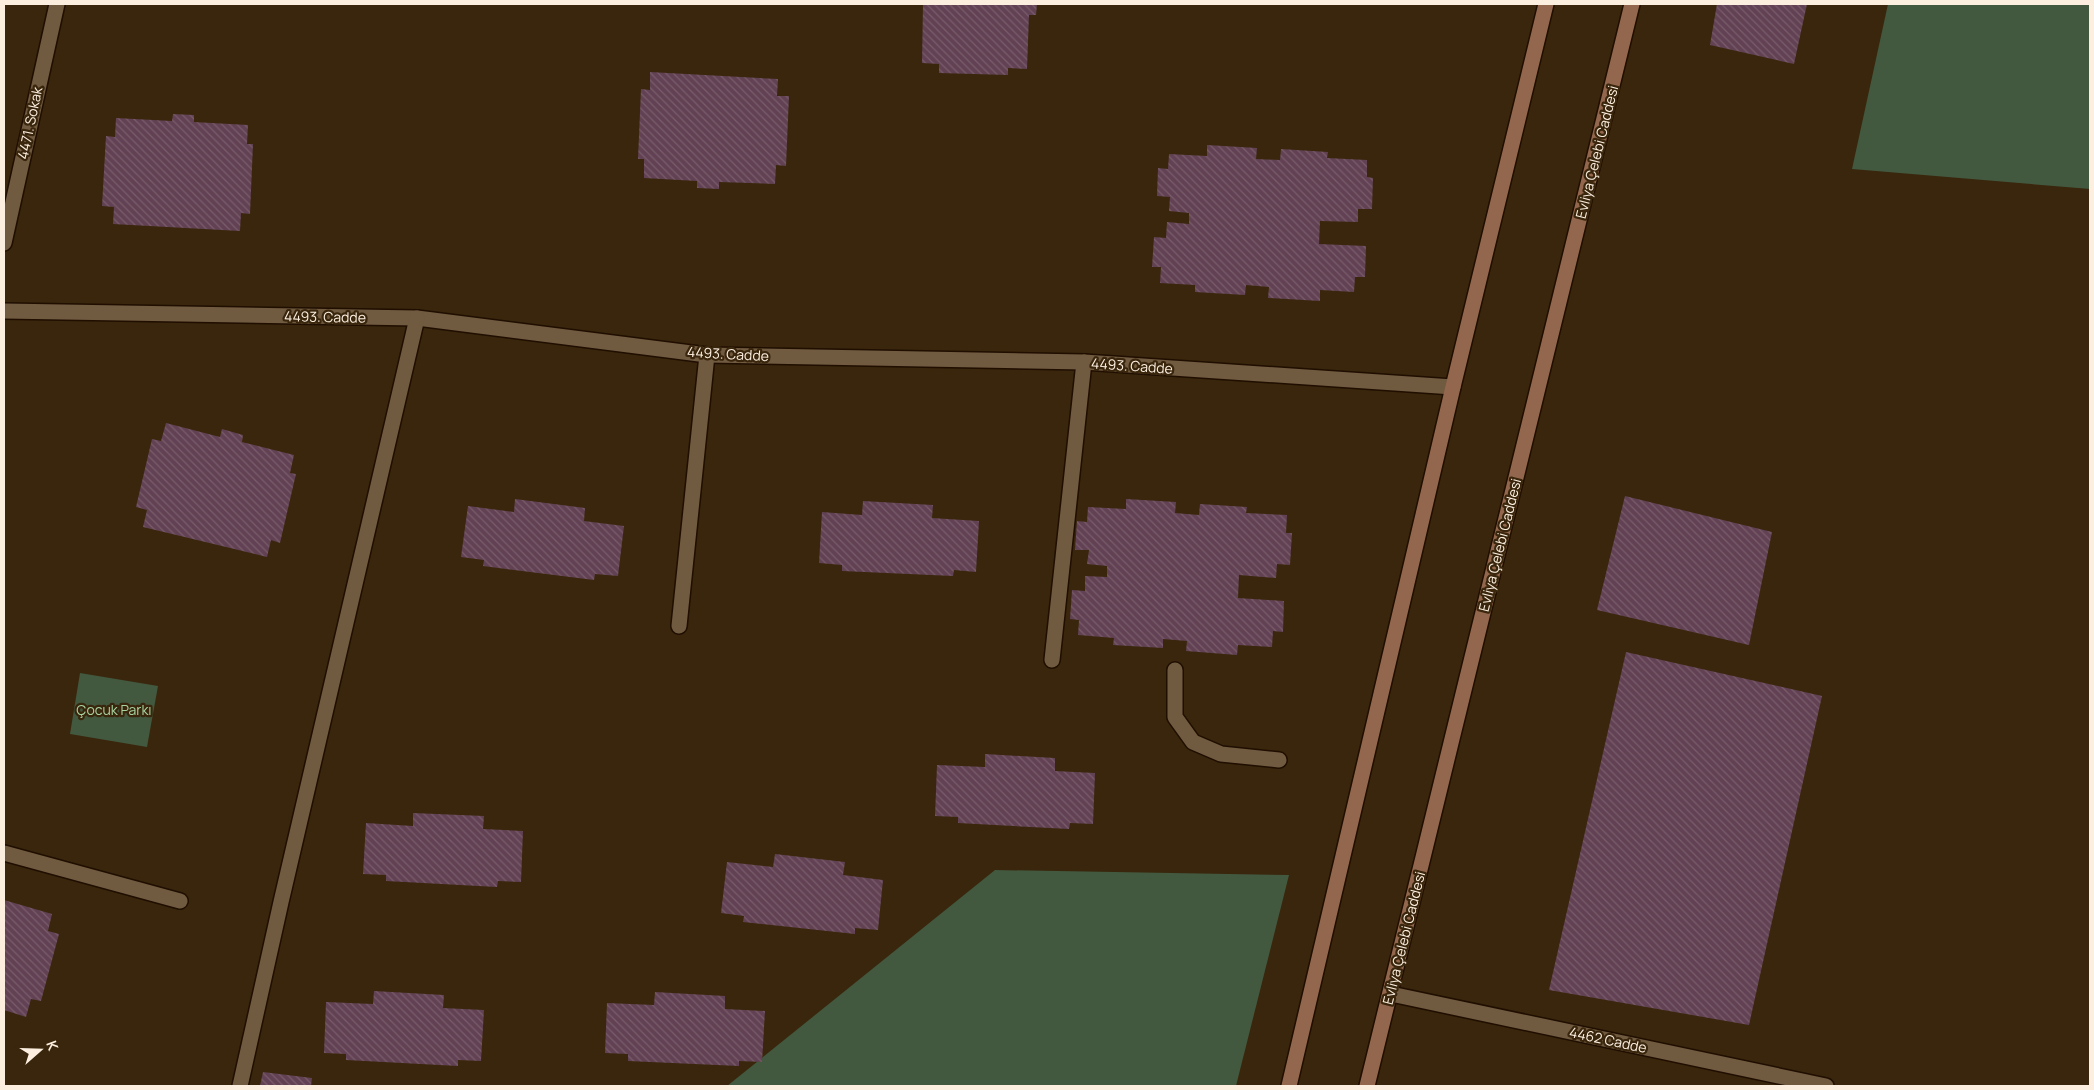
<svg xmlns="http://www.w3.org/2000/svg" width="2094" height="1090" font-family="Manrope,sans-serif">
<defs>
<pattern id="building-back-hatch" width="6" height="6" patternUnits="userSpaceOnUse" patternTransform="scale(1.25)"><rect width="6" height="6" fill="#614153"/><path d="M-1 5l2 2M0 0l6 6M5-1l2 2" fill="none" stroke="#795d6b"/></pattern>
</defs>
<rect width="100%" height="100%" fill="#39260c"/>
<!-- park -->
<g fill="#42583f">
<polygon points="1888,4 2090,4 2090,189 1852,169"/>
<polygon points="80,673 158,686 147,747 70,734"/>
<polygon points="995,870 1289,875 1236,1086 727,1086"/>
</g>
<!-- building -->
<g fill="url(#building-back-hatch)">
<polygon points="923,4 1037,4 1036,15 1029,15 1027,69 1008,68 1008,75 939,73 939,64 922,63"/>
<polygon points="1717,4 1807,4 1794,64 1710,45"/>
<polygon points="650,72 778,79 777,96 789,96 786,166 776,165 775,184 719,182 719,189 697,188 697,181 644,178 644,159 638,159 641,89 650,90"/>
<polygon points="173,114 194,115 194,122 248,125 247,144 253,144 250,214 241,213 240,231 113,224 114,207 102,206 106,136 115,137 116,118 172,121"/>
<polygon points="1207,145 1257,148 1256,159 1280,160 1281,149 1328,152 1327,158 1367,160 1367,177 1373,178 1372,209 1358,209 1358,222 1320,221 1319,244 1366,246 1365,277 1355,277 1354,292 1320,290 1320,301 1268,298 1269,287 1246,285 1245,295 1195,292 1195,285 1160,283 1161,267 1152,267 1154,237 1166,238 1167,222 1189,224 1189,213 1169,211 1170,197 1157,196 1158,168 1168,169 1169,154 1207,156"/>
<polygon points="166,423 220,437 222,429 243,435 242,442 294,455 290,473 296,474 280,543 271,540 267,557 143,527 147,510 136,507 152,439 161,441"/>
<polygon points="1625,496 1772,532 1749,645 1597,610"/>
<polygon points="515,499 585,508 584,521 624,526 618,576 595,574 594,580 483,566 484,560 461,557 468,506 514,512"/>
<polygon points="1126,499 1176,502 1175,513 1199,515 1200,504 1247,507 1246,513 1287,515 1286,533 1292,533 1290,565 1277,564 1276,578 1239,575 1238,598 1284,601 1283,632 1273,631 1272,647 1238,645 1237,655 1186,651 1187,641 1163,639 1163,648 1113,645 1114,638 1078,635 1079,620 1070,619 1072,590 1085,591 1085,576 1107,577 1107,566 1087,564 1089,550 1075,550 1077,521 1087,522 1088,507 1126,509"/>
<polygon points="863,501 933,505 932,518 979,521 976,572 954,570 953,576 842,571 842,565 819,563 822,512 862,515"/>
<polygon points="1626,652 1822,696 1749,1025 1549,990"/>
<polygon points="985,754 1055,758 1055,771 1095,773 1093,824 1070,823 1069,829 958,823 958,817 935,816 937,765 985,767"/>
<polygon points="413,813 484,816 483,829 523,831 521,882 498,881 497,887 386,881 386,875 363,874 366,823 413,826"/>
<polygon points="775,854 845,862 843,875 883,880 878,930 855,928 855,934 743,922 744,916 721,913 727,862 773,867"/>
<polygon points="4,900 52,914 48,931 59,934 41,1001 31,999 26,1017 4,1010"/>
<polygon points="374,991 444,995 443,1008 484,1010 481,1061 458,1060 458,1066 346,1060 346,1054 324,1053 326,1002 373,1004"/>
<polygon points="655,992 725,996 725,1009 765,1011 762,1062 739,1061 739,1066 628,1061 628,1054 605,1053 607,1003 654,1005"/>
<polygon points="263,1072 312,1078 311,1086 260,1086"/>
</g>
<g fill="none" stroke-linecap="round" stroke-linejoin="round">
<!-- lane casing -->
<g stroke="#200e00" stroke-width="18">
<g id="lane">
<polyline points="1175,670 1175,717 1193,742 1221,754 1279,760"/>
<polyline points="4,853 180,901"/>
</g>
</g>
<!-- street casing -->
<g stroke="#200e00" stroke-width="18">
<g id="street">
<polyline points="4,243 57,4"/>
<polyline points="4,311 417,318 707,355 1084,362 1453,387"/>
<polyline points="679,626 707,355"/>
<polyline points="1052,660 1084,362"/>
<polyline points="1391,994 1826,1086"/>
<polyline points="240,1086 281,902 417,318"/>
</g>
</g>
<!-- secondary casing -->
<g stroke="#200e00" stroke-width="18">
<g id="secondary">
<polyline points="1289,1086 1453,387 1546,4"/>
<polyline points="1367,1086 1632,4"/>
</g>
</g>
<!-- lane -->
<use href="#lane" stroke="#705a40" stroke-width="15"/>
<!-- street -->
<use href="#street" stroke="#705a40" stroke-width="15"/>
<!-- secondary -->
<use href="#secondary" stroke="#93674d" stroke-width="15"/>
</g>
<g text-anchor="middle" stroke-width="4.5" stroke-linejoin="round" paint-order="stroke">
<!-- street labels -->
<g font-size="14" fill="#fcefe0" stroke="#39260c">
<text transform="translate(30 123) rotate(-78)" y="5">4471. Sokak</text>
<text transform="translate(1597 152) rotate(-76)" y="5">Evliya Çelebi Caddesi</text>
<text transform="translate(325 317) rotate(1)" y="5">4493. Cadde</text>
<text transform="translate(728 354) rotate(3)" y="5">4493. Cadde</text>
<text transform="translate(1132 366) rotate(4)" y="5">4493. Cadde</text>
<text transform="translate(1500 545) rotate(-76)" y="5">Evliya Çelebi Caddesi</text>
<text transform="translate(1404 938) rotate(-76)" y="5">Evliya Çelebi Caddesi</text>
<text transform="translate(1608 1040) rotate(12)" y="5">4462 Cadde</text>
</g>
<!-- park labels -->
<g font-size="14" fill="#a7d3a1" stroke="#39260c">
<text x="114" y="715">Çocuk Parkı</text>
</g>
</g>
<!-- border -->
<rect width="2094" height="1090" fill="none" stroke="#fcefe0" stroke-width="10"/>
<!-- north arrow -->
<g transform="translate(40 1050) rotate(70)" stroke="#39260c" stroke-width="4" paint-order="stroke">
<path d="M0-4L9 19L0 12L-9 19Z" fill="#fcefe0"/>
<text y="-8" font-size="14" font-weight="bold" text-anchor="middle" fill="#fcefe0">K</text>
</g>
</svg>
